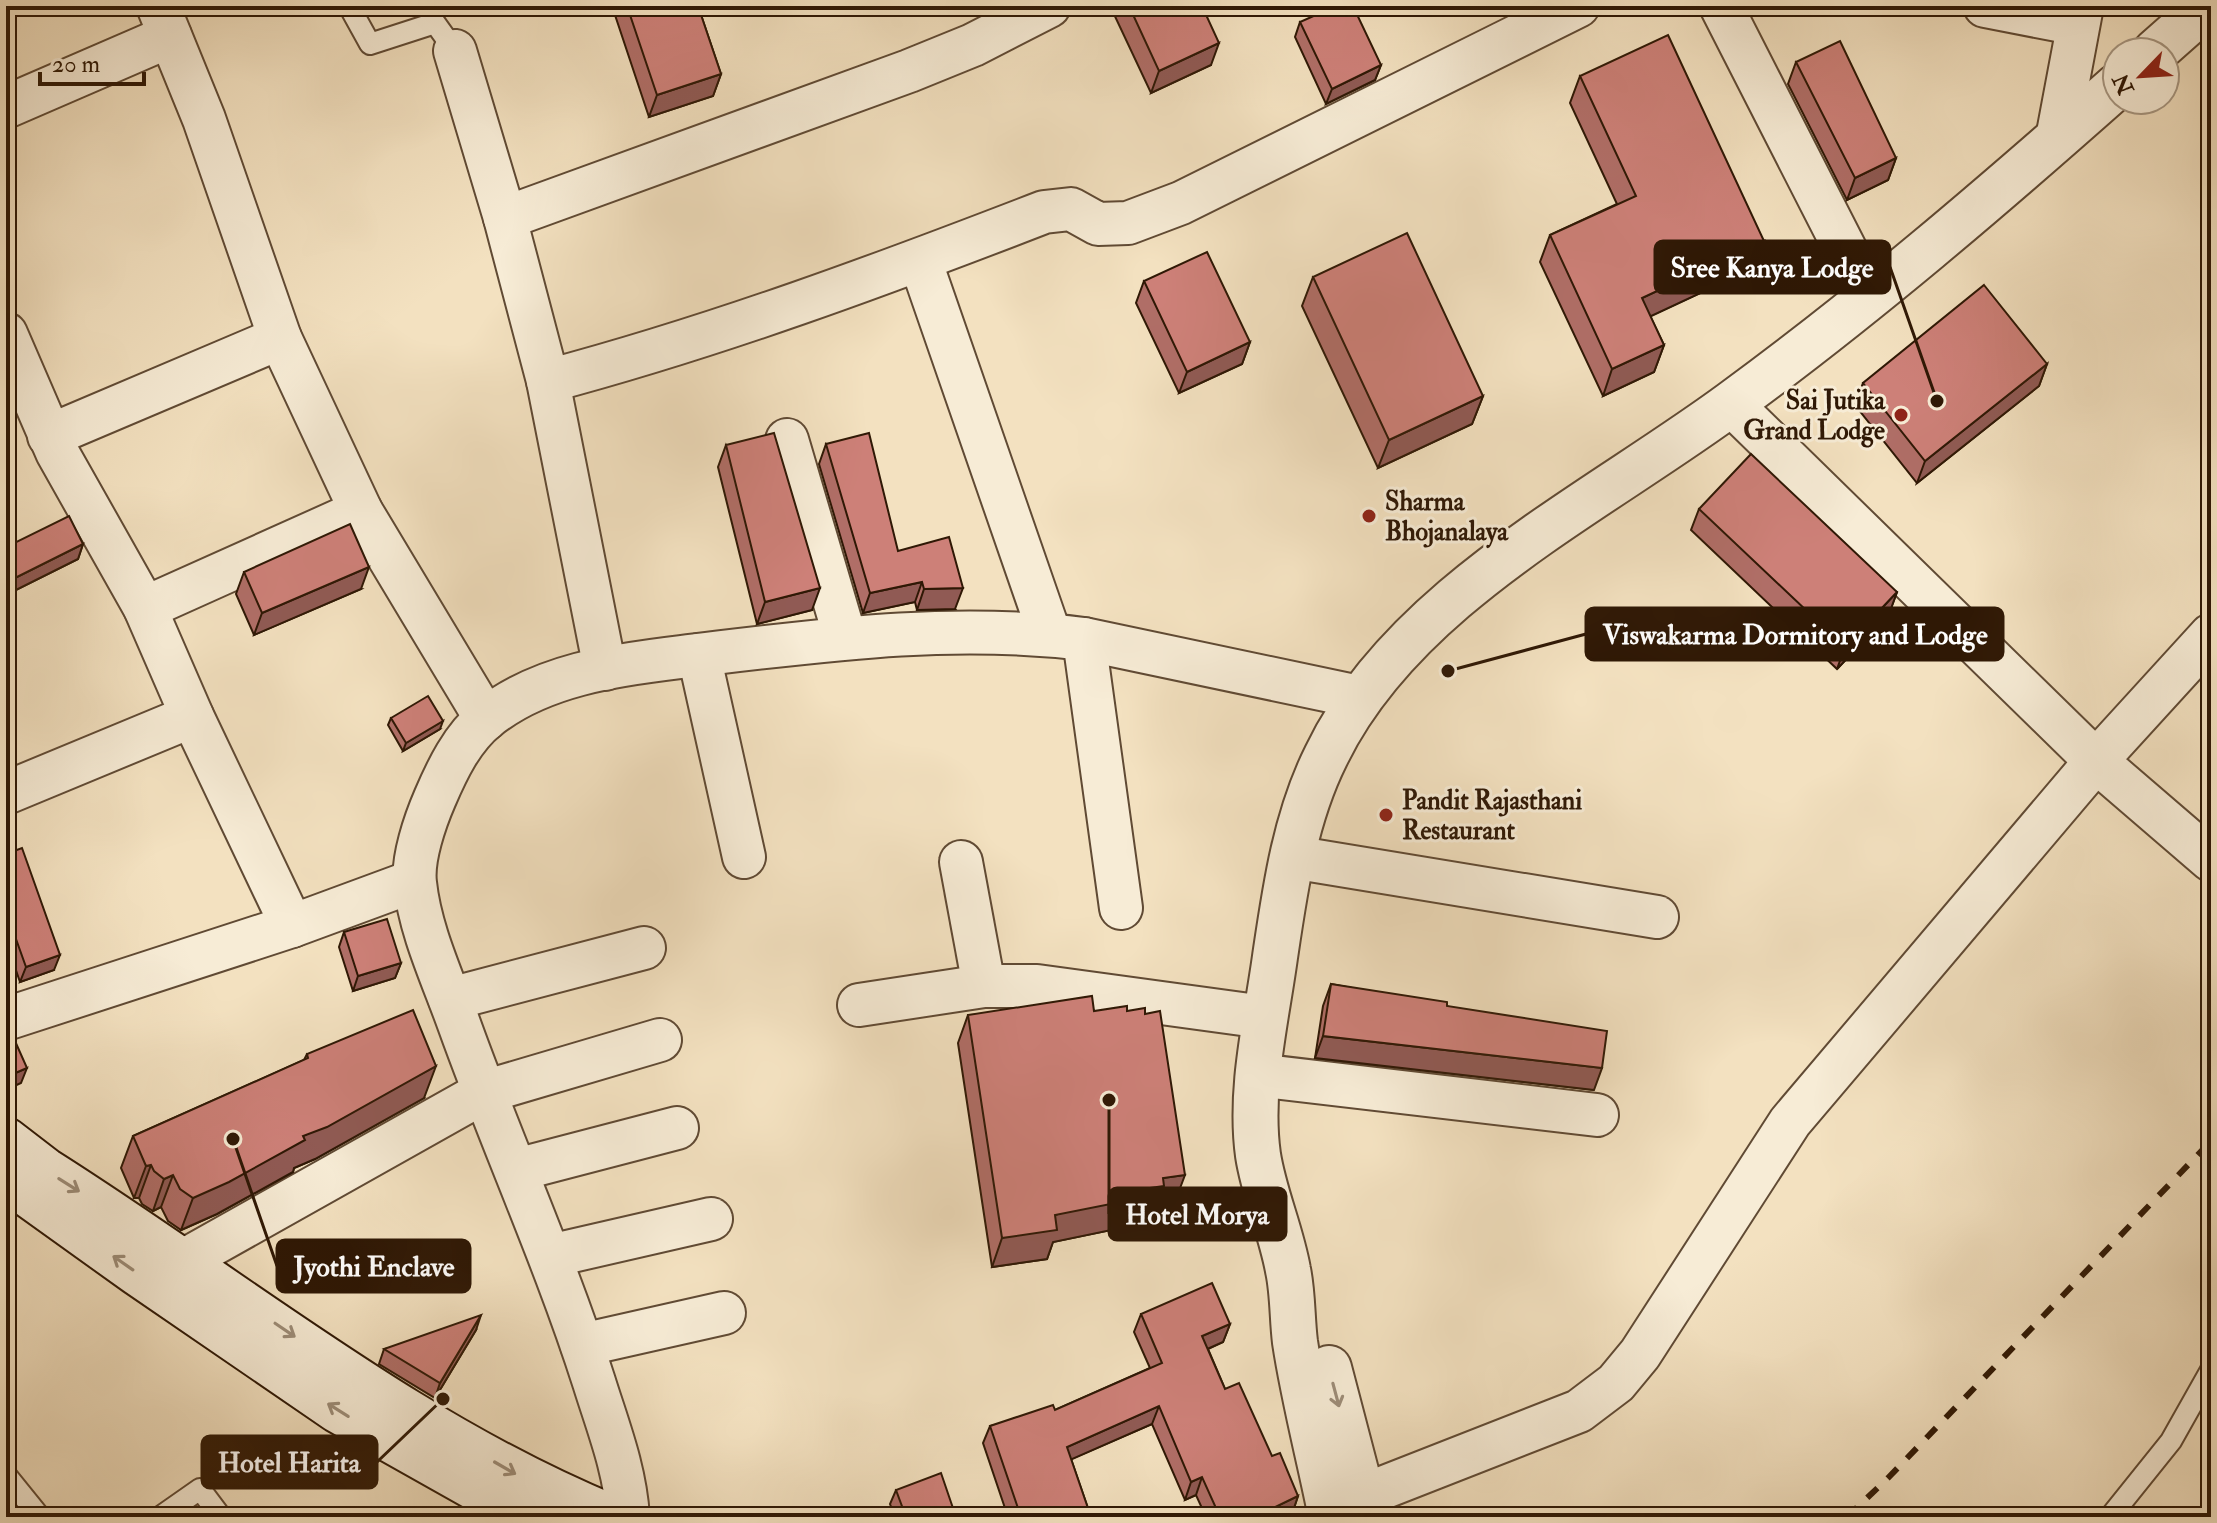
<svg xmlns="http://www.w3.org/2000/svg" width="2217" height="1523" font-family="'IM FELL Double Pica',serif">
<rect width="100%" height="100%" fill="#f3e1c0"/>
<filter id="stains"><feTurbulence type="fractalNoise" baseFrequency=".0025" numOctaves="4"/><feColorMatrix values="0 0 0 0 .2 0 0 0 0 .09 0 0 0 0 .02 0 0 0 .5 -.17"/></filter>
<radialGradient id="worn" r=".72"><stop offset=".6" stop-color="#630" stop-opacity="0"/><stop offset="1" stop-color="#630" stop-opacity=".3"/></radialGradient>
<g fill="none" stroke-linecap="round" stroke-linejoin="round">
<!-- service casing -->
<g stroke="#604a34" stroke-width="24">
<g id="service">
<polyline points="349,6 370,44 435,23 455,51"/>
<polyline points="6,1475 40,1517"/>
<polyline points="160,1517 200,1489 221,1517"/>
<polyline points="2110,1517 2171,1441 2211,1370"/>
</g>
</g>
<!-- minor casing -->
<g stroke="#604a34" stroke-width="46">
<g id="minor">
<polyline points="158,6 204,119 280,338 361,511 486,719"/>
<polyline points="1721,6 1869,296"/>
<polyline points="1985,6 2078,24"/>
<polyline points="455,51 505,218 548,381 605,669"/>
<polyline points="6,107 170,36"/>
<polyline points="2057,139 2082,6"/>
<polyline points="505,218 909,71 973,45 1049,6"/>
<polyline points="920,260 1050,635"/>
<polyline points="6,334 57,452 145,608 192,716 292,926"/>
<path d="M548,381C717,336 881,275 1044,212L1071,209L1098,224L1128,223L1181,203L1578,6"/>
<polyline points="1731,404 2096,761 2211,860"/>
<polyline points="49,436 280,338"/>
<polyline points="787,440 845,637"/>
<polyline points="145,608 361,511"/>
<polyline points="1084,639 1121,908"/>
<polyline points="699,655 744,857"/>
<polyline points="6,793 192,716"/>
<polyline points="1292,857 1657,917"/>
<polyline points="961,862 984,986"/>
<polyline points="450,999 644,948"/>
<polyline points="859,1005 984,986 1037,986 1264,1017"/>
<polyline points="6,1019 292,926 414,881"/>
<polyline points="1257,1075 1597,1115"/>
<polyline points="516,1170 677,1128"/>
<polyline points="550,1256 711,1219"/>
<polyline points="183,1261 484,1092 660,1040"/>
<polyline points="582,1345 724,1313"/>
<polyline points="1362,1496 1579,1411 1616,1383 1640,1354 1790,1122 2096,761 2211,635"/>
<path d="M628,1517C625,1469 608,1427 594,1382C555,1260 502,1144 459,1024C443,979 420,931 415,883C412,859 425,821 435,798C447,770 462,738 487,718C541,675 614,665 681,657C817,641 946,622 1084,639L1359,697"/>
</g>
</g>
<!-- tertiary casing -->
<g stroke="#604a34" stroke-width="48">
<g id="tertiary">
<polyline points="2155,52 2207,6"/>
<polyline points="1329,1368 1368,1517"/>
<path d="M1329,1517L1328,1502C1317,1449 1303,1395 1295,1342C1292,1318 1293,1293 1288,1270C1281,1231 1264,1194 1258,1155C1249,1090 1266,1022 1275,957C1285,889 1295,818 1326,756C1402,597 1595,504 1732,403C1866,305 1993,196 2117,86"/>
</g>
</g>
<!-- secondary casing -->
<g stroke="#2f1805" stroke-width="48">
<g id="secondary">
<path d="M6,1140L45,1170C232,1288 406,1433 611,1517"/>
<polyline points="6,1179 137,1273 337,1410 527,1517"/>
</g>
</g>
<!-- service -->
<use href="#service" stroke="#f7ecd6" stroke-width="20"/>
<!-- minor -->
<use href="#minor" stroke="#f7ecd6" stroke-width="42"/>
<!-- tertiary -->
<use href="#tertiary" stroke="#f7ecd6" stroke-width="44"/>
<!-- secondary -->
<use href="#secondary" stroke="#f7ecd6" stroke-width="44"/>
<!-- rail -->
<polyline stroke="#2f1805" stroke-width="6" stroke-dasharray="14 14" stroke-linecap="butt" points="1847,1517 1888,1478 2211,1141"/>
</g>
<!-- wall -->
<g fill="#b06e67" stroke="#2f1805" stroke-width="2">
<polygon points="612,6 698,6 721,74 713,96 649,117"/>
<polygon points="1114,6 1202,6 1211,65 1151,93 1112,10"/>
<polygon points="1300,22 1381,65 1375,80 1326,104 1295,37"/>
<polygon points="1796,62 1896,158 1888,180 1847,200 1788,84"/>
<polygon points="1580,76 1764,241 1754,268 1650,316 1664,345 1654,372 1603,396 1540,262 1550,235 1617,204 1570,103"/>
<polygon points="1313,277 1483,396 1472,424 1378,468 1302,306"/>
<polygon points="1144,281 1250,342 1242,364 1179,393 1136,303"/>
<polygon points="2047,364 2039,386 1917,483 1855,405 1863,383"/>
<polygon points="826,444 898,551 955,609 917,610 915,602 863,613 819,464"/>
<polygon points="726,445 812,610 757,624 718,467"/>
<polygon points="1699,509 1897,592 1889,614 1837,669 1691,530"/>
<polygon points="83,544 78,559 6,595 6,547"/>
<polygon points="244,572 361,589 254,635 236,594"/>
<polygon points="391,718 440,729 403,751 388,725"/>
<polygon points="6,854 54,970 20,982 6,941"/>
<polygon points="344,932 401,963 395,978 353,991 339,947"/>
<polygon points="1331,984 1447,1006 1594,1090 1315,1058 1323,1006"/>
<polygon points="1094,1011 1127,1011 1174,1204 1157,1206 1154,1214 1129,1218 1126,1227 1053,1242 1047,1259 992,1267 958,1043 968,1015"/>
<polygon points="307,1054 424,1098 315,1159 294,1168 293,1172 217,1214 181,1230 168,1221 161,1207 153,1211 142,1204 139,1198 134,1198 121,1168 133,1136 304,1060"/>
<polygon points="1141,1314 1230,1324 1223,1342 1208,1349 1225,1389 1298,1496 1292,1514 1284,1517 1206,1517 1196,1495 1185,1500 1152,1424 1071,1459 1091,1517 1008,1517 983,1443 990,1426 1055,1410 1150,1368 1134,1332"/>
<polygon points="476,1330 435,1398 379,1364 384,1349"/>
<polygon points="896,1490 956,1517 895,1517 890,1504"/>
</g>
<!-- shaded-wall -->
<g fill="#905a54" stroke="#2f1805" stroke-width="2">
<polygon points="1219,43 1211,65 1151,93 1159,71"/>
<polygon points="1381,65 1375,80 1326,104 1332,89"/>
<polygon points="721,74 713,96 649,117 657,95"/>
<polygon points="1896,158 1888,180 1847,200 1855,178"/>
<polygon points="1764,241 1754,268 1632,325 1642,298"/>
<polygon points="1250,342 1242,364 1179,393 1187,372"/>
<polygon points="1664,345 1654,372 1603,396 1612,369"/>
<polygon points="2047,364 2039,386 1917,483 1925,461"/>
<polygon points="1483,396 1472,424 1378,468 1389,440"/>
<polygon points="83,544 78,559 6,595 11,580"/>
<polygon points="369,567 361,589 254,635 262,613"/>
<polygon points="922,582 915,602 863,613 870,593"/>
<polygon points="820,588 812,610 757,624 765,602"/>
<polygon points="963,588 955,609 917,610 924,589"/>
<polygon points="1897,592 1889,614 1837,669 1845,647"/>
<polygon points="443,721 440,729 403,751 406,743"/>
<polygon points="60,955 54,970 20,982 26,967"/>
<polygon points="401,963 395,978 353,991 358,976"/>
<polygon points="1323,1036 1602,1068 1594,1090 1315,1058"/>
<polygon points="436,1066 424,1098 315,1159 294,1168 293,1172 217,1214 181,1230 193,1198 303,1136"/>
<polygon points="27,1068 21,1083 6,1090 6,1077"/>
<polygon points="151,1165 139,1198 134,1198 146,1166"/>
<polygon points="173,1175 161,1207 153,1211 164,1179"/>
<polygon points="1185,1175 1174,1204 1157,1206 1154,1214 1129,1218 1126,1227 1053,1242 1047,1259 992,1267 1002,1238 1055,1215 1135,1190 1163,1178"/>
<polygon points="481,1315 476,1330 435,1398 440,1383"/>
<polygon points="1230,1324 1223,1342 1196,1354 1202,1336"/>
<polygon points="1159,1406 1152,1424 1061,1464 1067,1447"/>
<polygon points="1202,1477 1196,1495 1185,1500 1191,1482"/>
<polygon points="1298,1496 1292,1514 1284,1517 1271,1517 1275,1507"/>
</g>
<!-- building -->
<g fill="#cd8078" stroke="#2f1805" stroke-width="2">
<polygon points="627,6 698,6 721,74 657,95"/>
<polygon points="1129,6 1202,6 1219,43 1159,71"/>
<polygon points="1336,6 1353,6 1381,65 1332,89 1300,22"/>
<polygon points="1668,35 1764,241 1642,298 1664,345 1612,369 1550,235 1636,196 1580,76"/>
<polygon points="1840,41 1896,158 1855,178 1796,62"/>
<polygon points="1407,233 1483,396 1389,440 1313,277"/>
<polygon points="1207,252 1250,342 1187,372 1144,281"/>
<polygon points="1984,285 2047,364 1925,461 1863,383"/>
<polygon points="774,433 820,588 765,602 726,445"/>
<polygon points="869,433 898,551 949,537 963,588 924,589 922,582 870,593 826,444"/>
<polygon points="1751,454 1897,592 1845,647 1699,509"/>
<polygon points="69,516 83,544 11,580 6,571 6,547"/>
<polygon points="350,524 369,567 262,613 244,572"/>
<polygon points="428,696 443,721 406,743 391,718"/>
<polygon points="22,848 60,955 26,967 6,911 6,854"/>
<polygon points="387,919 401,963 358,976 344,932"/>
<polygon points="1331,984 1447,1002 1447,1006 1607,1031 1602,1068 1323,1036"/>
<polygon points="1092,996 1094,1011 1127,1006 1127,1011 1145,1008 1145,1014 1160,1011 1185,1175 1163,1178 1164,1186 1135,1190 1136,1199 1055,1215 1057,1230 1002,1238 968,1015"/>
<polygon points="413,1010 436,1066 327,1127 303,1136 305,1140 229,1182 193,1198 180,1189 173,1175 164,1179 154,1171 151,1165 146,1166 133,1136 308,1058 307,1054"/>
<polygon points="11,1032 27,1068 6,1077 6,1034"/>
<polygon points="1212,1283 1230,1324 1202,1336 1225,1389 1239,1383 1272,1456 1280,1453 1298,1496 1275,1507 1276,1517 1220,1517 1202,1477 1191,1482 1159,1406 1067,1447 1091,1517 1021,1517 990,1426 1053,1405 1055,1410 1162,1363 1141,1314"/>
<polygon points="481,1315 440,1383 384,1349"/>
<polygon points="941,1473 956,1517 906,1517 896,1490"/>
</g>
<!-- one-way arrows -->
<defs><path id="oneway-shaft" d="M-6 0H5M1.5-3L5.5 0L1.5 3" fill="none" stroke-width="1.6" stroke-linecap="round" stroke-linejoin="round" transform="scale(2)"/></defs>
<g stroke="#9d8d78">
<use href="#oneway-shaft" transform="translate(69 1185) rotate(32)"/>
<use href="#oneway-shaft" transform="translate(123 1263) rotate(-145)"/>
<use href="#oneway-shaft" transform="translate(285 1330) rotate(34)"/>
<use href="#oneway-shaft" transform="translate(1336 1395) rotate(75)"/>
<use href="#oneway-shaft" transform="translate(338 1410) rotate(-148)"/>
<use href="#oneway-shaft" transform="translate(505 1468) rotate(30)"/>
</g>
<!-- markers -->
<g fill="#8f2418" stroke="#f7ecd6" stroke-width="3">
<circle cx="1901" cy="415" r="8"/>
<circle cx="1369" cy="516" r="8"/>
<circle cx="1386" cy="815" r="8"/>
</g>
<g text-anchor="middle" stroke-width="6" stroke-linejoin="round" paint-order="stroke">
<!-- poi labels -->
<g font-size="26" font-weight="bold" fill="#2f1805" stroke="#f7ecd6" text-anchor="start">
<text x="1885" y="409" text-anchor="end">Sai Jutika<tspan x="1885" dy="30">Grand Lodge</tspan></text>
<text x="1385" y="510">Sharma<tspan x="1385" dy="30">Bhojanalaya</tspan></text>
<text x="1402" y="809">Pandit Rajasthani<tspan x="1402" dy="30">Restaurant</tspan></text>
</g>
</g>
<!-- callouts -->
<path fill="none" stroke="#2f1805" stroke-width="3" d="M1937 401L1890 267M1448 671L1586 634M1109 1100L1109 1214M233 1139L277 1266M443 1399L377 1462"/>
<g fill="#2f1805" stroke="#f7ecd6" stroke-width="3">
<circle cx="1937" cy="401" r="8"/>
<circle cx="1448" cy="671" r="8"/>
<circle cx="1109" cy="1100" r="8"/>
<circle cx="233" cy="1139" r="8"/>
<circle cx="443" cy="1399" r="8"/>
</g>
<g fill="#2f1805" stroke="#2f1805" stroke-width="3">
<rect x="1655" y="241" width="235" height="52" rx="8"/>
<rect x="1586" y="608" width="417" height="52" rx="8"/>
<rect x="1109" y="1188" width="177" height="52" rx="8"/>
<rect x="277" y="1240" width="193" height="52" rx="8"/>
<rect x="202" y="1436" width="175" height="52" rx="8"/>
</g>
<g font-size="28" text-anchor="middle" font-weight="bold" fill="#fff">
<text x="1772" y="277">Sree Kanya Lodge</text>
<text x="1795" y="644">Viswakarma Dormitory and Lodge</text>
<text x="1197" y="1224">Hotel Morya</text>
<text x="374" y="1276">Jyothi Enclave</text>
<text x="289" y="1472">Hotel Harita</text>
</g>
<!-- margin -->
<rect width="2217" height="1523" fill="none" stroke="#f3e1c0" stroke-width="32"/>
<rect x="8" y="8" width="2201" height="1507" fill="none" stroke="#2f1805" stroke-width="4"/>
<rect x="16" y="16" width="2185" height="1491" fill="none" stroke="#2f1805" stroke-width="2"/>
<!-- north arrow -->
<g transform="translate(2141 76) rotate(245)"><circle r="38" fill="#f7ecd6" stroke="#a79782" stroke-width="2"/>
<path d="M0-6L14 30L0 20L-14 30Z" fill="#8f2418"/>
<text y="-12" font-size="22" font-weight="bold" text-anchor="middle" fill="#2f1805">N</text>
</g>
<!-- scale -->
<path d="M40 72v12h104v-12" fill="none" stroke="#2f1805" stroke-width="4"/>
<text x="52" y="72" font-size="24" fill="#2f1805" stroke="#f7ecd6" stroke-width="6" paint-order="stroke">20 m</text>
<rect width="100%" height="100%" filter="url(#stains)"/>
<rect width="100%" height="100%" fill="url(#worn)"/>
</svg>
